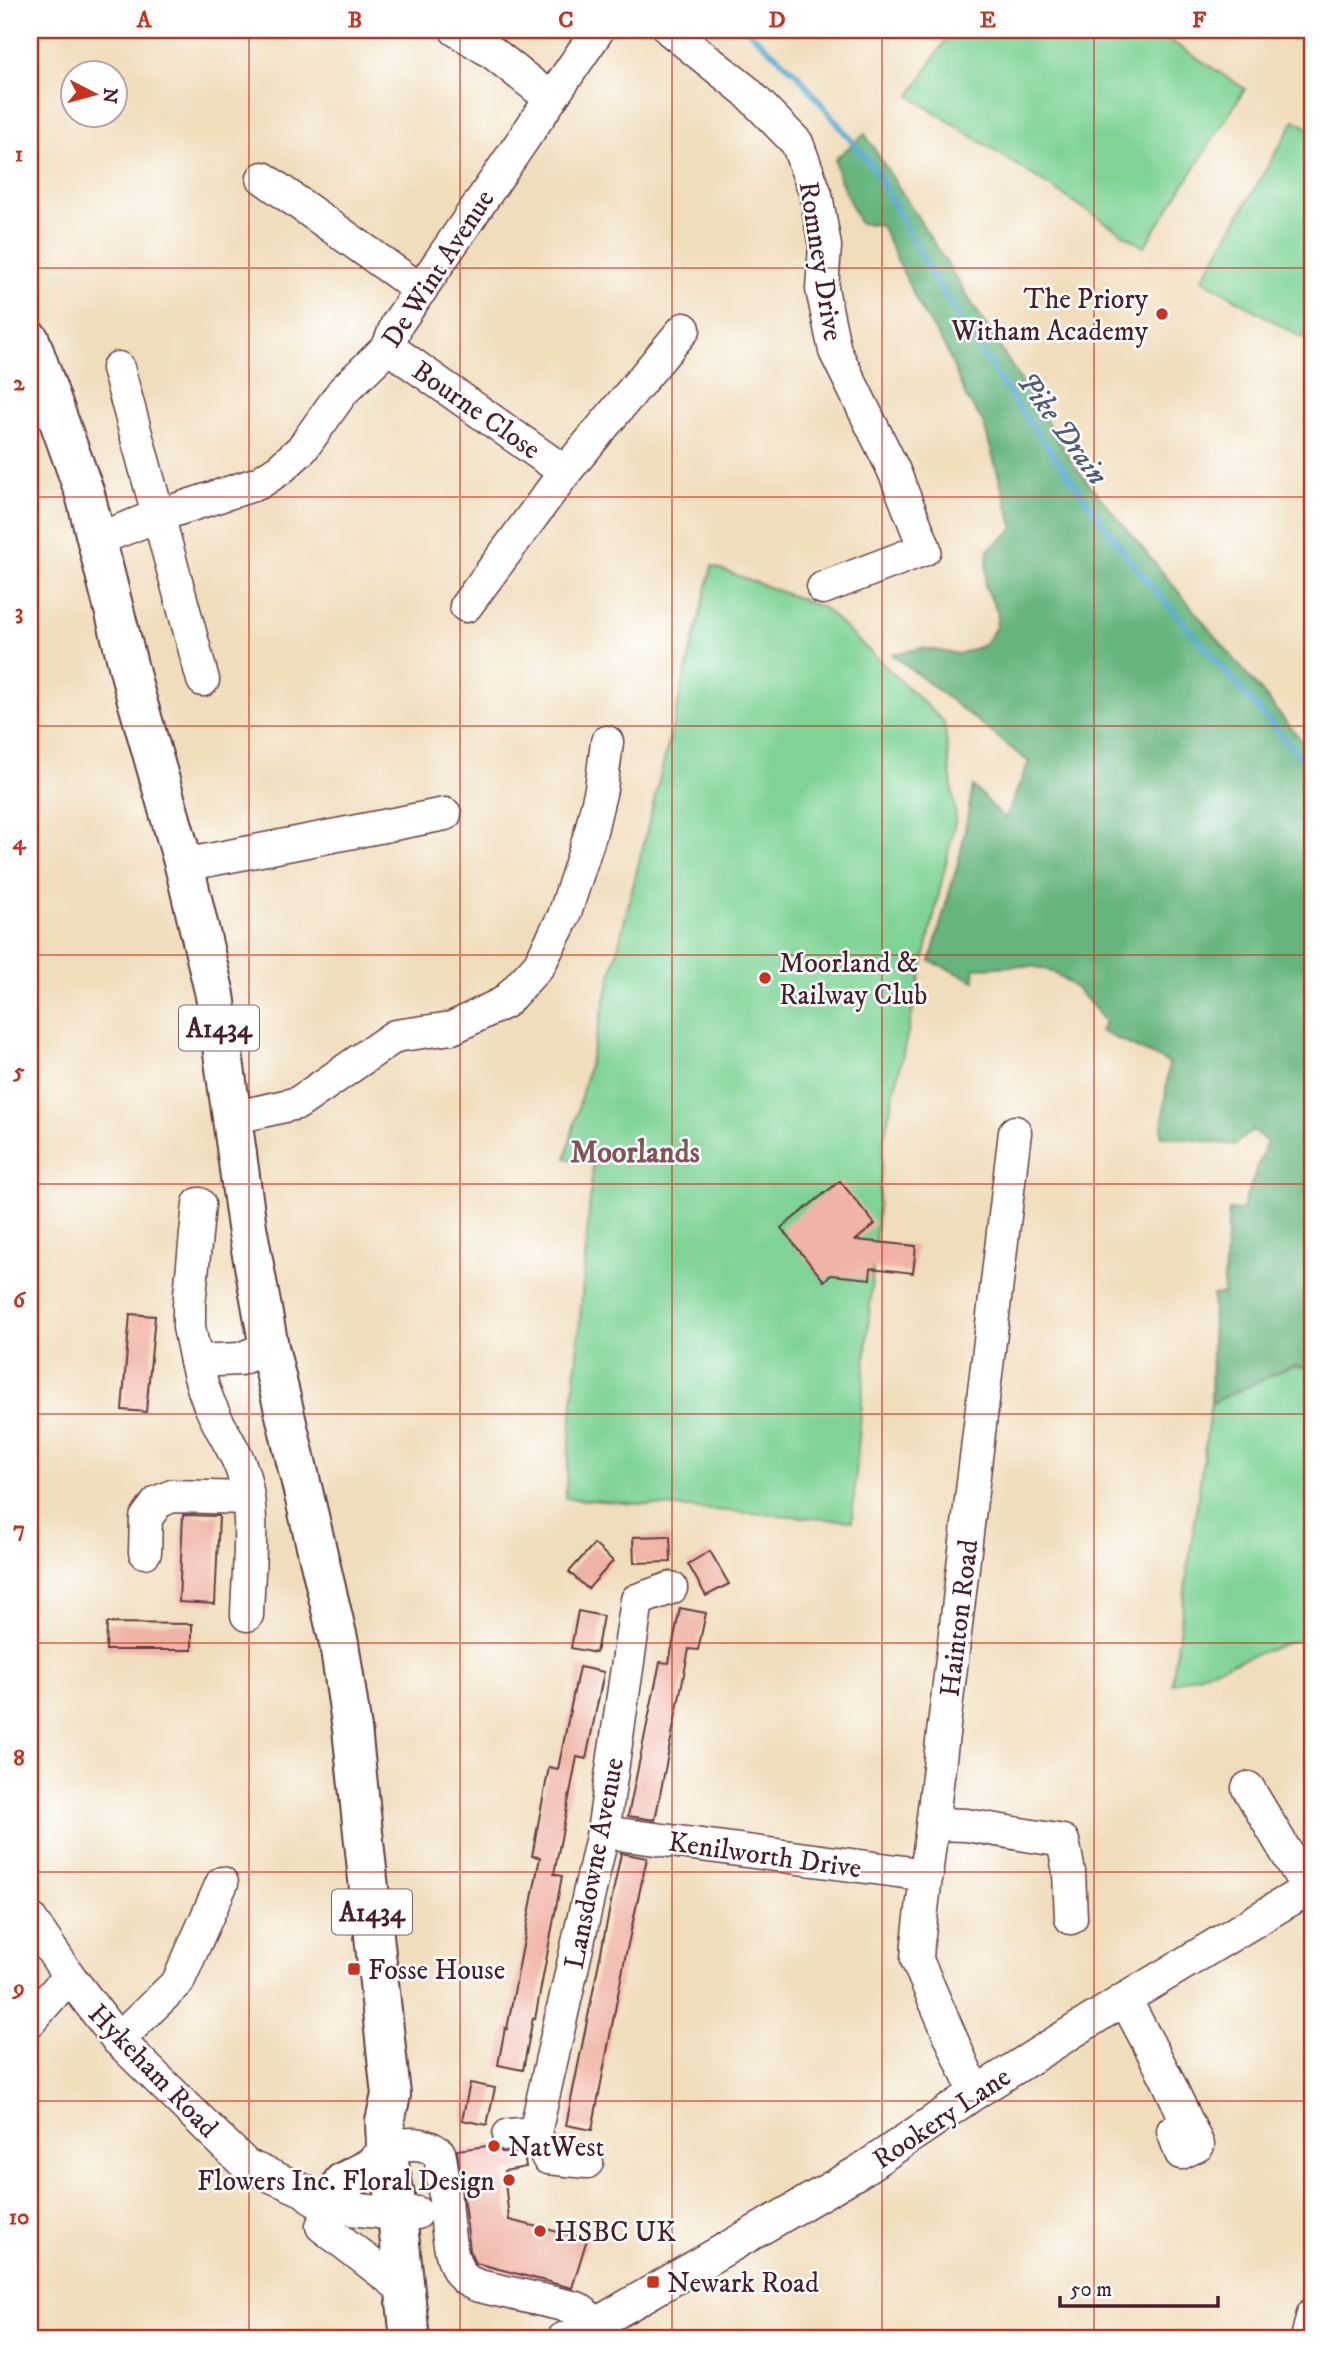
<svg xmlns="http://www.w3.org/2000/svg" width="1343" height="2369" font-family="'IM FELL DW Pica',serif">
<rect width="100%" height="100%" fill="#fff"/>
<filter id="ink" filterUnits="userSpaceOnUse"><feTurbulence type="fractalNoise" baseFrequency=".0143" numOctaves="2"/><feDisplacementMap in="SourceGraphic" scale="14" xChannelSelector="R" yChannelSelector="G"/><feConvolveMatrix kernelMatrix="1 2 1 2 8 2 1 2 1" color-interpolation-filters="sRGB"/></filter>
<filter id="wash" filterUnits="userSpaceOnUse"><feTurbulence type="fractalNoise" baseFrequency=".00686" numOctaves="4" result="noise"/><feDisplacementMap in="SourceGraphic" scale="28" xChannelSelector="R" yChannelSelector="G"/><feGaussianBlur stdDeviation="1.57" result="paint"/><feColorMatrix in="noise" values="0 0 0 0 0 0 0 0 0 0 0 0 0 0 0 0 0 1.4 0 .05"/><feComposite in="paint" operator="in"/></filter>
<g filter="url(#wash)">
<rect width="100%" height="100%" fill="#f0ddbb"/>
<!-- green -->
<g fill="#7ed395" stroke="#647960" stroke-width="2">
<polygon points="952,30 1154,30 1245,89 1144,247 910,96"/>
<polygon points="1295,120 1313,131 1313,318 1302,338 1202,279"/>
<polygon points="712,566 824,608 944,722 956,818 884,1138 852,1521 565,1498 593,1164 566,1158"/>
<polygon points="1292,1366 1313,1367 1313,1634 1172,1684 1211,1403"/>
</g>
<!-- forest -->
<path fill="#66b57e" stroke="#586a54" stroke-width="2" d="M865,134L1076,468L1313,754V1367L1292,1366L1211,1403L1213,1295L1223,1294L1229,1210L1241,1211L1267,1142L1253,1130L1234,1145L1161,1136L1169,1063L1100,1031L1105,1022C1089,1000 1064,971 1036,967C1016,964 994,968 974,968L975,981L930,961L961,852L973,786L1005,819L1029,762L892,654L922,648L959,654L984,645L996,627L998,613L985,586L988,550L1014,529L983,422L966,397L946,349L918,304L881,225L859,223L838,175L835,159Z"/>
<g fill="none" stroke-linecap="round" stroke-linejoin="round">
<!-- stream -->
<polyline stroke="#55a7d0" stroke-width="6" points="747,30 797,74 874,168 932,275 1005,388 1132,563 1313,772"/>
</g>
<g id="blocks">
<!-- building -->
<g fill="#f0b3a5">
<polygon points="840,1181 875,1224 856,1240 916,1246 913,1273 871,1268 870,1279 831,1275 824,1281 781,1228"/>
<polygon points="130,1314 155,1316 146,1412 122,1410"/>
<polygon points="183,1515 219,1516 215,1604 179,1602"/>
<polygon points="670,1536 671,1562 634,1563 633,1537"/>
<polygon points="594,1544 613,1561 588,1589 569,1572"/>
<polygon points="710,1551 729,1584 706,1596 688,1564"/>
<polygon points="680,1608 706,1613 698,1650 689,1649 655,1820 628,1816 660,1662 669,1663"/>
<polygon points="578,1611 603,1616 596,1653 571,1648"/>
<polygon points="107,1623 192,1624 192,1650 106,1650"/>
<polygon points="579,1667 604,1672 586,1759 577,1757 554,1874 562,1876 535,2019 533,2018 523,2070 498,2065 505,2028 507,2029 540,1857 532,1856 549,1767 558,1769"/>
<polygon points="621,1853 647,1858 625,1958 592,2130 566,2125"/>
<polygon points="470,2083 495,2088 487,2125 462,2120"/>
<polygon points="494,2145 502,2152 524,2153 526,2167 504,2171 509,2220 587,2239 572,2288 476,2263 473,2259 470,2250 457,2150"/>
</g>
</g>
</g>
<g filter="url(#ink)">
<use href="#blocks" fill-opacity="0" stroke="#633c41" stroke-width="2"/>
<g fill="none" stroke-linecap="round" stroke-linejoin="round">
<!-- minor casing -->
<g stroke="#633c41" stroke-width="35">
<g id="minor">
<polyline points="456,30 493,53 550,98"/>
<polyline points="670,30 746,91 797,143 816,195 825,246 822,289 835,351 894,471 925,549 823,588"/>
<polyline points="263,178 421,290"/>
<polyline points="388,347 565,472 466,606"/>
<polyline points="118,368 203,680"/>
<polyline points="565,472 684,329"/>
<polyline points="96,540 157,516 259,483 280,469 302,449 343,391 388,347 397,324 598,30"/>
<polyline points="184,865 445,814"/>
<polyline points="232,1118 298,1103 395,1036 452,1028 505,1002 539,965 564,916 590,835 601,789 607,742"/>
<polyline points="196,1361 189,1327 189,1305 199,1204"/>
<polyline points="145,1552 146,1518 158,1502 172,1496 247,1498"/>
<path d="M247,1615C248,1570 257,1507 240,1465C233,1447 221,1430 213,1412C205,1396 200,1379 196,1361L240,1359L269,1347"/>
<polyline points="1248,1788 1308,1889"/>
<polyline points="933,1824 966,1825 1063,1841 1069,1872 1071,1918"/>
<polyline points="603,1832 927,1875"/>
<polyline points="30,1918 69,1976 118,2040 246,2165 305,2191 315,2200 325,2206 396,2214 417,2213"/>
<polyline points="1125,1999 1165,2075 1198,2145 1181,2153 1173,2131"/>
<polyline points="30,2021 69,1976"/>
<polyline points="118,2040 178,1982 222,1883"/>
<polyline points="975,2093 917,1960 918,1943 1015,1132"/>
<polyline points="535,2133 548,2158 587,2162"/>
<polyline points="509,2135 535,2133 603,1832 637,1600 671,1588"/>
<path d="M386,2147C406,2144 422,2140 439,2153C448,2184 442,2257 464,2278C467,2282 474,2284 479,2286L577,2308L584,2313L589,2328"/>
<polyline points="322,2226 406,2291"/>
<polyline points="563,2339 589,2328 860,2171 975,2093 1125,1999 1313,1886"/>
<polyline points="1307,2339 1313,2314"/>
</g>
</g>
<!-- major casing -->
<g stroke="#633c41" stroke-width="42">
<g id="major">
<polyline points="30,340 85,494 135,693 184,865 215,995 247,1227 269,1347 339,1643 352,1729 391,2095 385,2121 386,2147 395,2196 410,2339"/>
<polyline points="343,2182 370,2168 387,2154"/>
</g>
</g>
<!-- minor -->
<use href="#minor" stroke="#fff" stroke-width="32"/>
<!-- major -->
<use href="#major" stroke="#fff" stroke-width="38"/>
</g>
</g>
<!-- grid -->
<path fill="none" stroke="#c8321e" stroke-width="2" stroke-opacity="0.55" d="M249,30V2339M460,30V2339M672,30V2339M882,30V2339M1094,30V2339M30,268H1313M30,497H1313M30,726H1313M30,955H1313M30,1184H1313M30,1414H1313M30,1643H1313M30,1872H1313M30,2101H1313"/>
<!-- markers -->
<g fill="#c8321e" stroke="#fff" stroke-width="2.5">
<circle cx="1162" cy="314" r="7"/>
<circle cx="765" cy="978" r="7"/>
<rect x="347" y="1962" width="14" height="14" rx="3.5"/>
<circle cx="494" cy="2146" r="7"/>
<circle cx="509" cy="2180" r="7"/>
<circle cx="540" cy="2231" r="7"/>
<rect x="646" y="2275" width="14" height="14" rx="3.5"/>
</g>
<g text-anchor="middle" stroke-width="5" stroke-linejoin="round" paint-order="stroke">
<!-- shield labels -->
<g fill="#fff" stroke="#80626b" stroke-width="2">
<rect x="179" y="1005.5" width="80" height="45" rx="5"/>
<rect x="332" y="1889.5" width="80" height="45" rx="5"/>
</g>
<g font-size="26" font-weight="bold" fill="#4a1f2b">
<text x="219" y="1037">A1434</text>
<text x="372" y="1921">A1434</text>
</g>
<!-- street labels -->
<g font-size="28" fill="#4a1f2b" stroke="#fff">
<text transform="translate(822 261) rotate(81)" y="10">Romney Drive</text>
<text transform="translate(437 268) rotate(-57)" y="10">De Wint Avenue</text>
<text transform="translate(477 409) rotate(35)" y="10">Bourne Close</text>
<text transform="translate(958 1618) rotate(-83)" y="10">Hainton Road</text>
<text transform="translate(765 1854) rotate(8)" y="10">Kenilworth Drive</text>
<text transform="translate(593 1863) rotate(-79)" y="10">Lansdowne Avenue</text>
<text transform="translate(154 2070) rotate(46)" y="10">Hykeham Road</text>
<text transform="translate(941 2117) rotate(-34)" y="10">Rookery Lane</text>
</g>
<!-- poi labels -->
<g font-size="28" fill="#4a1f2b" stroke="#fff" text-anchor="start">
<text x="1148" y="308" text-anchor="end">The Priory<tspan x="1148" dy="32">Witham Academy</tspan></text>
<text x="779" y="972">Moorland &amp;<tspan x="779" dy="32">Railway Club</tspan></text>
<text x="368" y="1979">Fosse House</text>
<text x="508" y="2156">NatWest</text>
<text x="495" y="2190" text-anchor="end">Flowers Inc. Floral Design</text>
<text x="554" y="2241">HSBC UK</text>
<text x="667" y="2292">Newark Road</text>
</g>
<!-- water labels -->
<g font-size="30" font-style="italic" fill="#4f5c75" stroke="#fff">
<text transform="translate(1063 428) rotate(54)" y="10">Pike Drain</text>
</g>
<!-- neighbourhood labels -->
<g font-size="30" font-weight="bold" fill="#845356" stroke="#fff">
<text x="635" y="1162">Moorlands</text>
</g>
</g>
<!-- margin -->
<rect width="1343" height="2369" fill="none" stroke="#fff" stroke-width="77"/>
<!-- north arrow -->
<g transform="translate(94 94) rotate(96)"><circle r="33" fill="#ffffff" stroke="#b7a5aa" stroke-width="2"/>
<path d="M0-5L12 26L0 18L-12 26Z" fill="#c8321e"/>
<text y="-10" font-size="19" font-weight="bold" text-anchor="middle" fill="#4a1f2b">N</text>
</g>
<!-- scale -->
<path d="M1060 2296v10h158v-10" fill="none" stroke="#4a1f2b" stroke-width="3.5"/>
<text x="1070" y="2296" font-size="21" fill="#4a1f2b" stroke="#ffffff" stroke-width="5" paint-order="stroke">50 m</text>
<rect x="38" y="38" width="1266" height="2292" fill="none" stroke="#c8321e" stroke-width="2.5"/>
<g font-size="23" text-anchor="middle" font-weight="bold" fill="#c8321e">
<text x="144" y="27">A</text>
<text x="355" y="27">B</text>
<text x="566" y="27">C</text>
<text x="777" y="27">D</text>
<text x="988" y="27">E</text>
<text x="1199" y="27">F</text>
<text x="19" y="161">1</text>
<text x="19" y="390">2</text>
<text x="19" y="619">3</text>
<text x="19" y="849">4</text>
<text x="19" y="1078">5</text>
<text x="19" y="1307">6</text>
<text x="19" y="1536">7</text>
<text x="19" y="1765">8</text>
<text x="19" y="1995">9</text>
<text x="19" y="2224">10</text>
</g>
</svg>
